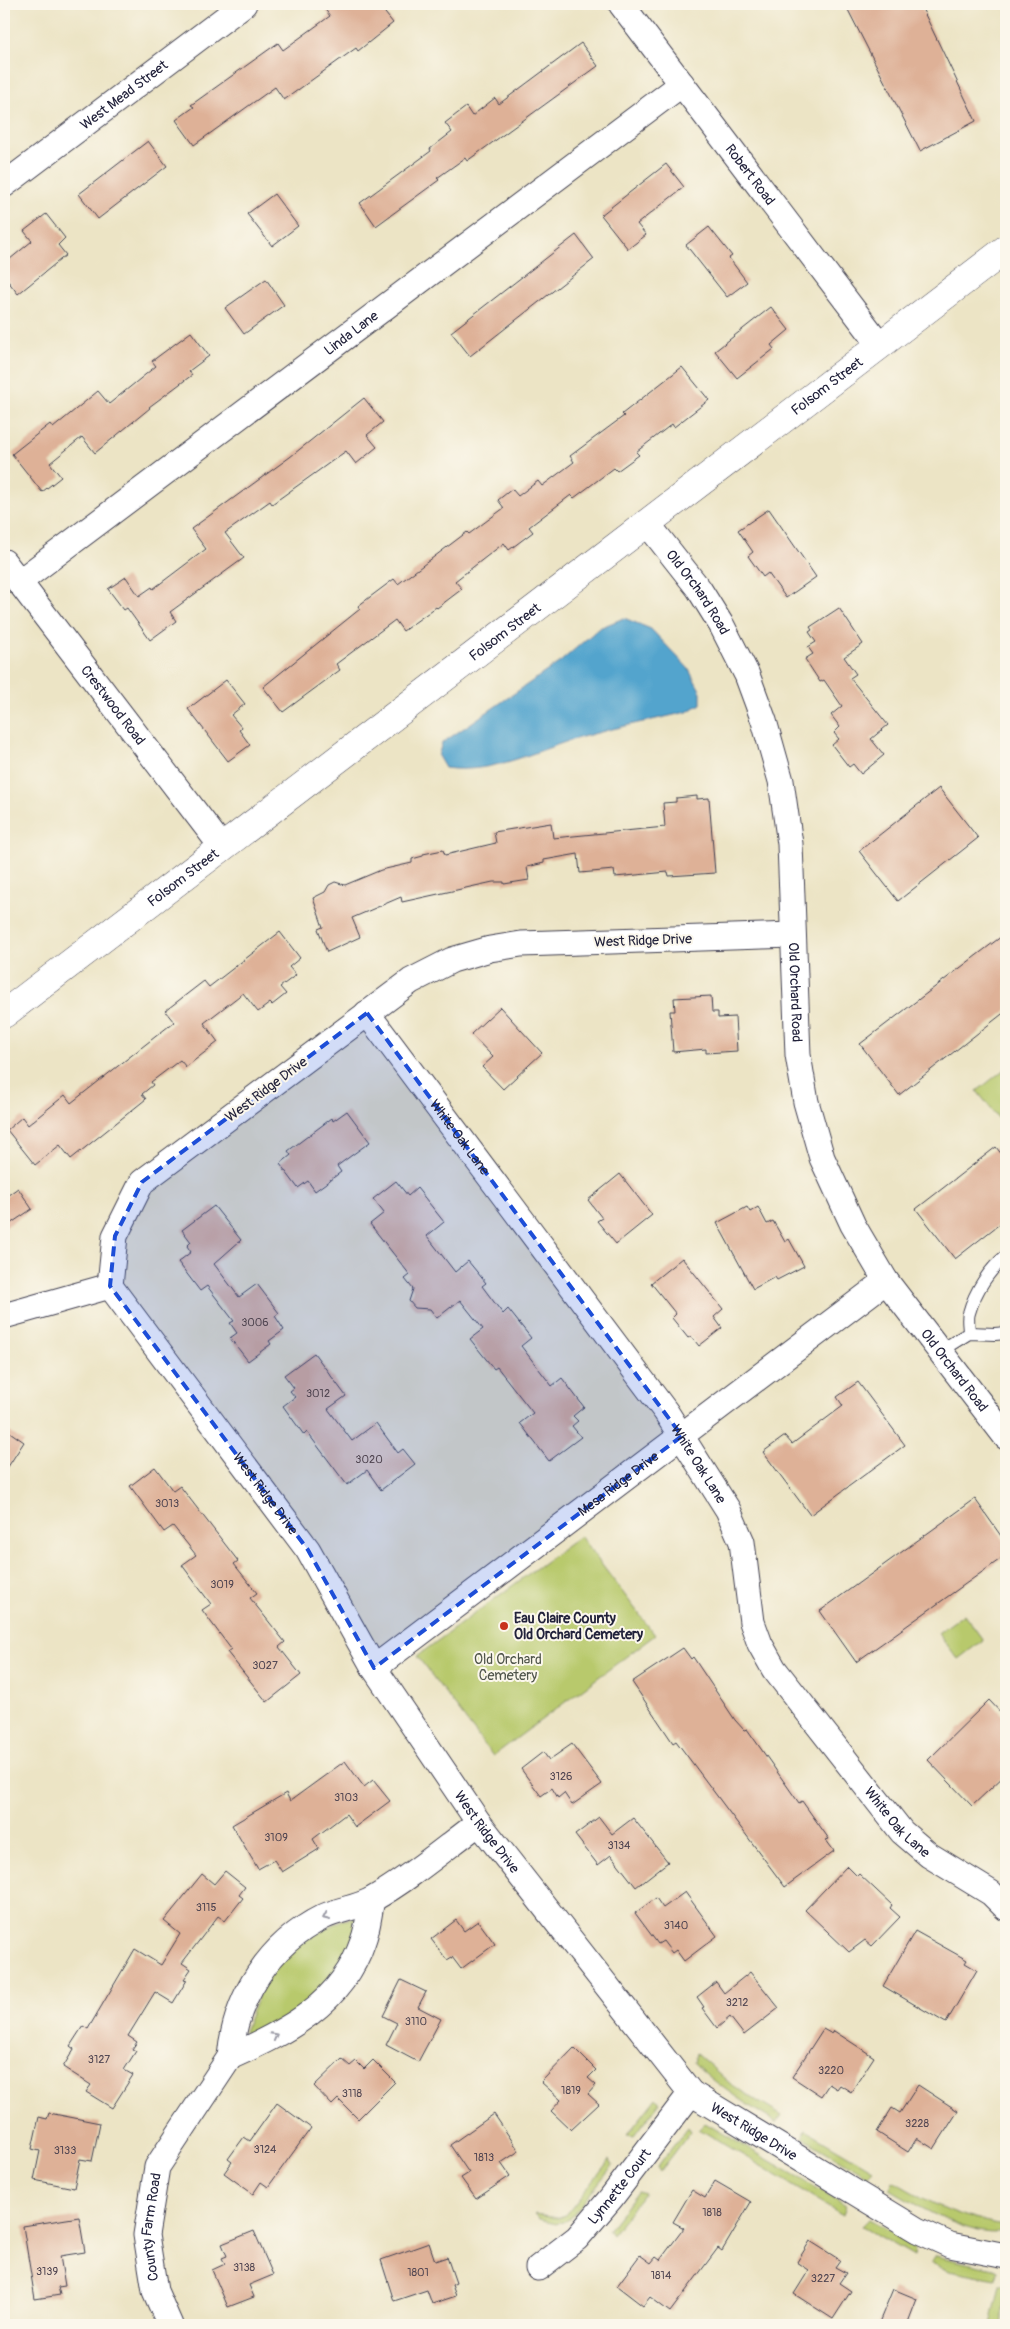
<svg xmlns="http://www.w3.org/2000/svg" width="1010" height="2329" font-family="Pangolin,sans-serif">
<rect width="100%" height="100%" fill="#fbf7ec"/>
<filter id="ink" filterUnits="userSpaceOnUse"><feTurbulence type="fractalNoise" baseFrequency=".02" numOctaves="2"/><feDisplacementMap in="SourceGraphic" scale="10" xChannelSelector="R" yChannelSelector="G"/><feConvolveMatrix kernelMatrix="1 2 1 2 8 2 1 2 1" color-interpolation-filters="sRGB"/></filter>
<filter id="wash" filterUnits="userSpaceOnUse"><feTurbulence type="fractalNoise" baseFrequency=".0096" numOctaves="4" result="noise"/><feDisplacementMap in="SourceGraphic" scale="20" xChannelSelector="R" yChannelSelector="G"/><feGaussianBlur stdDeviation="1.12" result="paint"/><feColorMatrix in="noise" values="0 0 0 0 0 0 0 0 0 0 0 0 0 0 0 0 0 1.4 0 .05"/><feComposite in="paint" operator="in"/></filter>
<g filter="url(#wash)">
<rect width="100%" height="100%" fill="#ece4c5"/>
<!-- green -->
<g fill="#b8c96c" stroke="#6d7654">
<polygon points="1006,1068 1006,1128 977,1091"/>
<polygon points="580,1536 655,1635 493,1756 417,1656"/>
<polygon points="964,1614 983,1640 958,1659 938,1633"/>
<polygon points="357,1918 359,1924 337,1974 300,2010 248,2036 244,2031 263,1984 290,1949 342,1920"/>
<path d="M696,2053L733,2086L782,2116L777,2123C747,2105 719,2087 694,2063Z"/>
<polygon points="656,2098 660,2102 634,2136 627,2135"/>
<polygon points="705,2123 846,2205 843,2215 699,2129"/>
<polygon points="688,2127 691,2131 660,2172 657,2167"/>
<polygon points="806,2130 873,2170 867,2176 803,2138"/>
<polygon points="610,2159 613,2165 570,2219 556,2223 539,2219 535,2214 559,2217 566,2215"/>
<path d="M893,2181C932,2204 961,2219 1006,2225L1005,2232C972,2239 918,2206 890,2190Z"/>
<polygon points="638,2191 644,2193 612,2235 608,2230"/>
<polygon points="869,2219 915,2245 914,2256 862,2226"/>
<polygon points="936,2256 993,2269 997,2271 996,2279 949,2270 931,2263"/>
<polygon points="1000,2285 1006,2285 1001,2325 991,2325"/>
</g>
<!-- water -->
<path fill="#52a4cd" stroke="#3a6384" d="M624,618L651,629L688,668L701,692V704L687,712C653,720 617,727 582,737C538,749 493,775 445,768L438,756L442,743L560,662L599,628Z"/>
<g id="blocks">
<!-- building -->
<g fill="#deb197">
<polygon points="321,4 378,4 393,23 358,51 356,48 284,100 275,87 194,145 176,120 194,107 191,105 278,43 283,50 330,16"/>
<polygon points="845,4 920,4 976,121 920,151"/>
<polygon points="581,43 598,66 467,161 465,158 437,178 439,180 376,226 360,203 431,151 430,149 452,132 445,123 466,107 472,116 495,98 499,104"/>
<polygon points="148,141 167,166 98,219 79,194"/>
<polygon points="666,164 684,187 637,224 646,235 628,249 601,215"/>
<polygon points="274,194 298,226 272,246 247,214"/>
<polygon points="46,214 65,238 58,245 66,255 18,294 4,276 4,264 32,241 24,231"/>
<polygon points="709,227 732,256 729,258 747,282 727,297 686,245"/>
<polygon points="576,235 594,259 470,356 451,332"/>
<polygon points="266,279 284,305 244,334 225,308"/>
<polygon points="771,307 789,330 771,345 774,349 737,378 715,351"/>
<polygon points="191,332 209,356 189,371 192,375 149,407 150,408 95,453 82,437 50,463 61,477 42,492 12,454 50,424 53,428 98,391 109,404 156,366 152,361"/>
<polygon points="682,367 709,400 674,427 672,424 636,452 639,455 617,471 614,468 574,498 571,495 529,527 533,532 509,550 504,543 455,581 462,589 437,608 436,607 403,631 395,620 336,664 340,670 283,712 263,687 360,609 358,606 394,579 398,584 467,532 469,534 504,508 498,500 512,489 518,496 538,481 542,486 574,462 570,456 624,416 622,414"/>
<polygon points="364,398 383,422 367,435 377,447 356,464 346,451 272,504 270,501 225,533 244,558 170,612 176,621 150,640 127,608 124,610 108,589 126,577 139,596 152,587 153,589 206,549 191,529 290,457"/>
<polygon points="769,509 816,577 786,598 768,573 763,577 748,556 753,552 738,530"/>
<polygon points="839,608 863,644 844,657 856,674 850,678 888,725 871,739 884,755 861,774 853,764 849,767 832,745 839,739 834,733 840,727 831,715 842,706 824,680 820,682 805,659 813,654 808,647 816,642 809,632 812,630 810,627"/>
<polygon points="226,680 245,704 231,715 242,728 239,730 250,745 228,761 188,709"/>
<polygon points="939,788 978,838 898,901 859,851"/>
<polygon points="697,796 697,799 709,798 715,873 669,876 668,872 615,877 614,870 580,873 578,854 544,860 544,863 527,867 529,880 504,884 504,882 493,882 402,902 401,897 352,918 360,937 327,952 318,929 323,927 313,898 325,892 329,885 335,882 345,885 381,870 412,863 412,859 423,856 423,854 443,850 445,855 496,843 494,832 551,823 553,838 665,827 663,803 676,802 676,798"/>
<polygon points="280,932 300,958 289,967 296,975 280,987 286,994 272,1005 270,1003 258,1012 243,993 204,1023 218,1042 186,1067 180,1060 151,1082 153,1085 142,1094 146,1099 71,1159 60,1145 35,1165 7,1130 22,1117 28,1125 65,1095 71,1103 174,1022 165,1011 204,981 209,987"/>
<polygon points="1006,933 1006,1011 899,1095 860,1044"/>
<polygon points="711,996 712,1012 718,1012 718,1018 735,1017 737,1051 706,1053 706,1049 673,1052 670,1011 675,1011 674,998"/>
<polygon points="500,1007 542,1053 503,1089 482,1067 493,1057 471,1034"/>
<polygon points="347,1111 370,1142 337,1166 341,1172 315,1191 308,1181 298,1188 280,1164 291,1155 288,1151 332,1118 333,1121"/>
<polygon points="996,1147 1006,1160 1006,1219 955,1259 916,1209"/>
<polygon points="620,1174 652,1215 616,1244 597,1221 602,1218 588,1200"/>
<polygon points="396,1181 408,1196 417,1188 444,1222 427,1236 455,1272 468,1261 486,1283 482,1286 503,1314 508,1309 531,1338 521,1346 552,1386 562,1378 584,1407 573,1416 578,1421 572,1426 581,1437 549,1461 520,1423 533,1413 497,1367 494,1369 470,1339 483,1329 460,1300 437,1318 430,1309 415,1308 409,1301 413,1289 405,1279 410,1275 370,1224 384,1213 373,1199"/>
<polygon points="18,1188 32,1209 4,1228 4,1198"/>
<polygon points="214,1206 241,1240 214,1264 239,1297 257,1284 279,1313 275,1316 284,1330 269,1341 271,1344 248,1361 230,1338 237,1333 230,1323 234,1321 207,1286 200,1291 178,1262 191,1252 187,1246 191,1242 182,1230"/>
<polygon points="747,1207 750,1212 758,1207 767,1224 773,1221 785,1242 789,1239 804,1266 777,1280 775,1277 753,1289 717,1223"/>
<polygon points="682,1258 723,1309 714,1317 722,1328 699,1346 691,1336 688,1338 672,1318 676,1314 651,1283"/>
<polygon points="314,1353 346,1396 328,1409 352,1441 376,1423 398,1453 403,1449 415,1464 381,1490 367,1470 347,1485 307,1432 304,1435 283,1406 295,1397 290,1391 294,1388 284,1375"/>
<polygon points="858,1382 905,1445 810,1515 763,1452 785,1436 792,1444 843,1406 837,1397"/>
<polygon points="4,1428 24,1442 4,1473"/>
<polygon points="155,1467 173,1491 180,1486 238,1561 234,1564 257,1593 250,1598 285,1642 279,1647 301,1675 267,1702 227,1652 231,1649 202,1610 211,1604 182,1565 196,1555 173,1526 164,1532 130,1486"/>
<polygon points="975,1499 1006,1543 1006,1555 856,1662 820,1611"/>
<polygon points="683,1648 691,1659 693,1657 735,1720 744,1730 747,1729 799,1803 802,1801 829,1839 826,1840 834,1851 785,1887 676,1741 673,1743 632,1682"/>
<polygon points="989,1700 1006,1718 1006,1774 972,1806 928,1760"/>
<polygon points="572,1744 602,1784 572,1805 564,1793 558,1798 552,1788 541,1796 521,1769 543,1752 549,1760"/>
<polygon points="345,1761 364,1787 373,1780 390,1801 355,1827 346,1814 313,1839 319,1849 282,1872 274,1860 258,1869 232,1825 286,1793 290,1801"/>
<polygon points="599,1817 612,1834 633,1818 668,1862 636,1887 611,1855 598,1865 575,1835"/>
<polygon points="847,1866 857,1876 859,1874 892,1905 890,1908 900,1917 872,1946 865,1940 849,1952 805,1910"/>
<polygon points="225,1871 245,1887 239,1895 243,1898 225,1921 218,1916 182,1963 191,1969 184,1979 187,1980 173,2003 155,1992 128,2036 137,2042 132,2049 136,2051 124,2070 133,2075 112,2108 86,2092 91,2085 63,2067 74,2049 70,2046 83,2026 88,2029 135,1949 161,1965 180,1934 164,1921 202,1874 214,1884"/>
<polygon points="685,1892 717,1936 684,1961 676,1950 672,1953 663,1941 658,1944 635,1913 656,1898 663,1908"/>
<polygon points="456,1920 464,1931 478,1921 495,1944 461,1969 452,1957 447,1960 431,1939"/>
<polygon points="915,1931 967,1960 965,1963 977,1970 946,2023 883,1986"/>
<polygon points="750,1972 779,2008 744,2035 730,2017 717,2028 702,2008 704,2007 697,1997 716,1982 724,1993"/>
<polygon points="401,1980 426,1992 418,2007 441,2019 418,2062 386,2045 397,2023 383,2016"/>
<polygon points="823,2029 832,2034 834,2031 874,2057 851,2092 840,2085 837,2089 829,2084 821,2096 792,2077"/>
<polygon points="574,2048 596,2070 588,2078 596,2085 588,2094 599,2104 571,2130 551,2111 561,2100 541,2082"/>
<polygon points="342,2059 350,2066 356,2061 364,2069 373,2060 395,2082 358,2119 338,2099 332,2105 314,2086"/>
<polygon points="918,2085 958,2111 934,2149 917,2138 908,2152 877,2132 892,2108 900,2113"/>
<polygon points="277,2103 311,2128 268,2187 261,2182 253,2194 224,2173 232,2162 228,2159 244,2137 250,2141"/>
<polygon points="49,2113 100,2123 92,2161 80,2159 74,2188 34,2180 40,2151 32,2149 39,2117 47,2119"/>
<polygon points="494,2114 519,2151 501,2163 510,2176 476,2199 461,2178 469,2173 450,2145"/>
<polygon points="715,2181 751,2202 722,2251 718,2248 670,2312 650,2297 643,2306 617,2286 640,2255 651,2263 656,2257 660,2260 684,2228 673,2222 692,2190 705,2198"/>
<polygon points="79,2217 85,2252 60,2256 65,2286 58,2287 60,2295 35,2299 23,2226"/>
<polygon points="254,2231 273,2275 249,2285 254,2297 228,2307 212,2270 225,2264 222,2258 227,2256 222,2244"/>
<polygon points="810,2241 840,2260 835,2267 846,2273 839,2283 851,2291 833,2319 794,2294 809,2270 797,2262"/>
<polygon points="429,2243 435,2261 447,2257 456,2283 452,2285 456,2296 432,2304 427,2290 394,2301 381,2260"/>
<polygon points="893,2289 917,2299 907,2325 878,2325"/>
</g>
</g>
</g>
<g filter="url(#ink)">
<use href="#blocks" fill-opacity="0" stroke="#403f50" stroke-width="1"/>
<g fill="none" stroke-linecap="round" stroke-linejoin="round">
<!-- service casing -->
<g stroke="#403f50" stroke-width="14">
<g id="service">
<path d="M969,1333C969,1326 967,1318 969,1313C975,1291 989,1270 1006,1256"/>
<polyline points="940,1351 969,1333 995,1334 1006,1333"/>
</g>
</g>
<!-- minor casing -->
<g stroke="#403f50" stroke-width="27">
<g id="minor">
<path id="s1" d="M621,4L880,345"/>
<path id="s2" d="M4,185L244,4"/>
<path id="s3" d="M647,523L699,589L722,626L747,675L764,721L781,781L790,844L798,1055L806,1102L822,1158L853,1225L886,1281L1006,1437"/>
<path id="s4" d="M4,562L222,847"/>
<path id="s5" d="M19,582L682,84"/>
<path id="s6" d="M792,935L521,944L490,949L452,960L411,981L142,1182L115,1236L110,1286L308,1550L374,1668L479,1823L691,2093L917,2230L950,2245L1006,2256"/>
<path id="s7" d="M367,1013L666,1412L728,1510L742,1542L752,1622L760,1644L774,1669L902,1832L929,1855L991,1893L1006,1908"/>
<polyline points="4,1316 110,1286"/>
<path id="s8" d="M374,1668L886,1281"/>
<path d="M230,2057C286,2032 342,2004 363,1941C368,1928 369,1913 372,1900"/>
<path id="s9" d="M538,2268L577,2238L611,2198L691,2093"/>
<path id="s10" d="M170,2325L155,2291L146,2235L157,2167L230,2057C235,1997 269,1944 323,1917C339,1909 358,1908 373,1899C410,1878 445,1848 479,1823"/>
</g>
</g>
<!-- tertiary casing -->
<g stroke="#403f50" stroke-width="29">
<g id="tertiary">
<path id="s11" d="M4,1014L1006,249"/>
</g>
</g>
<!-- service -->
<use href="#service" stroke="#fff" stroke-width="12"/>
<!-- minor -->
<use href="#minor" stroke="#fff" stroke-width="25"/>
<!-- tertiary -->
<use href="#tertiary" stroke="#fff" stroke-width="28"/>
</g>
<!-- one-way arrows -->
<defs><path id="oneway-chevron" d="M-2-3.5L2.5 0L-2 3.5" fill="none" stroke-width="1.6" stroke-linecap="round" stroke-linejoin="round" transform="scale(1.25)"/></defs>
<g stroke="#9c9ca7">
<use href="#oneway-chevron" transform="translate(326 1917) rotate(156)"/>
<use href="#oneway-chevron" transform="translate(274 2036) rotate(-28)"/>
</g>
</g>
<!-- marked area -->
<path fill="#1d4ed8" fill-opacity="0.2" stroke="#1d4ed8" stroke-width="4" stroke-dasharray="10 6" stroke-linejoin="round" d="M367,1013L682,1436L374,1668L308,1550L110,1286L115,1236L142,1182Z"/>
<!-- markers -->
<circle fill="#c8321e" stroke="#fbf7ec" stroke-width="2" cx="504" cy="1626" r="5"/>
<g text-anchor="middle" stroke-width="4" stroke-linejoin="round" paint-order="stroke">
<!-- number labels -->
<g font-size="11" fill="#514652">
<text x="255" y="1326">3006</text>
<text x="318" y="1397">3012</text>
<text x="369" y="1463">3020</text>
<text x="167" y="1507">3013</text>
<text x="222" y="1588">3019</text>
<text x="265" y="1669">3027</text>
<text x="561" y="1780">3126</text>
<text x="346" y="1801">3103</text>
<text x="276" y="1841">3109</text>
<text x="619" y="1849">3134</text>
<text x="206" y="1911">3115</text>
<text x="676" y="1929">3140</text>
<text x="737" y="2006">3212</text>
<text x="416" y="2025">3110</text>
<text x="99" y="2063">3127</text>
<text x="831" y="2074">3220</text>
<text x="571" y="2094">1819</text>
<text x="352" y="2097">3118</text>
<text x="917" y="2127">3228</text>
<text x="265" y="2153">3124</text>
<text x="65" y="2154">3133</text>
<text x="484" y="2161">1813</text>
<text x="712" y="2216">1818</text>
<text x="244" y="2271">3138</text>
<text x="47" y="2275">3139</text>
<text x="418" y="2276">1801</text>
<text x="661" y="2279">1814</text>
<text x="823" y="2282">3227</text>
</g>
<!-- street labels -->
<g font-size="14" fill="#22223b" stroke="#fbf7ec">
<text dy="5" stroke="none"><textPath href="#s2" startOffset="150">West Mead Street</textPath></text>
<text dy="5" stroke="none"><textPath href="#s1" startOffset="214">Robert Road</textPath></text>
<text dy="5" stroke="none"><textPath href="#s5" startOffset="415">Linda Lane</textPath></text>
<text dy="5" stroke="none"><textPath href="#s11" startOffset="1035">Folsom Street</textPath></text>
<text dy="5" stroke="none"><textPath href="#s3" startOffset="86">Old Orchard Road</textPath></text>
<text dy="5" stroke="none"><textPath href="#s11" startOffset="630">Folsom Street</textPath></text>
<text dy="5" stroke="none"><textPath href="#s4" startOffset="180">Crestwood Road</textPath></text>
<text dy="5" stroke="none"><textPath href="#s11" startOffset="225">Folsom Street</textPath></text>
<text transform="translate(643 940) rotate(-2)" y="5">West Ridge Drive</text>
<text dy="5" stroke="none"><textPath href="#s3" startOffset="506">Old Orchard Road</textPath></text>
<text transform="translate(266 1089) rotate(-37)" y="5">West Ridge Drive</text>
<text dy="5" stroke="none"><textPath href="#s7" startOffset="155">White Oak Lane</textPath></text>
<text dy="5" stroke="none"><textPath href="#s3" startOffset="926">Old Orchard Road</textPath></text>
<text dy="5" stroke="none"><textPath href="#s7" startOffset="560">White Oak Lane</textPath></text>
<text dy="5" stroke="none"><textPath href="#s8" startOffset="306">Mesa Ridge Drive</textPath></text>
<text dy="5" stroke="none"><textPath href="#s6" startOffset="1094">West Ridge Drive</textPath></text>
<text dy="5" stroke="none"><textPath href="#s7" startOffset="979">White Oak Lane</textPath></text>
<text dy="5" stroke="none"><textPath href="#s6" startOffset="1499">West Ridge Drive</textPath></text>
<text dy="5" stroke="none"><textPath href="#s6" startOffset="1904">West Ridge Drive</textPath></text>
<text dy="5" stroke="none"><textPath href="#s9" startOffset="116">Lynnette Court</textPath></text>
<text dy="5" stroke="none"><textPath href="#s10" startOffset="102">County Farm Road</textPath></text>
</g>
<!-- poi labels -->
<g font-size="14" font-weight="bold" fill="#22223b" stroke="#fbf7ec" text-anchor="start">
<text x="514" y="1623">Eau Claire County<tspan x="514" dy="16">Old Orchard Cemetery</tspan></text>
</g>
<!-- park labels -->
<g font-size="14" fill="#4f544a" stroke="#fbf7ec">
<text x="508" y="1664">Old Orchard<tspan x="508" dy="16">Cemetery</tspan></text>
</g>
</g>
<!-- margin -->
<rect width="1010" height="2329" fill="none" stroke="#fbf7ec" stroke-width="20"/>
</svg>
